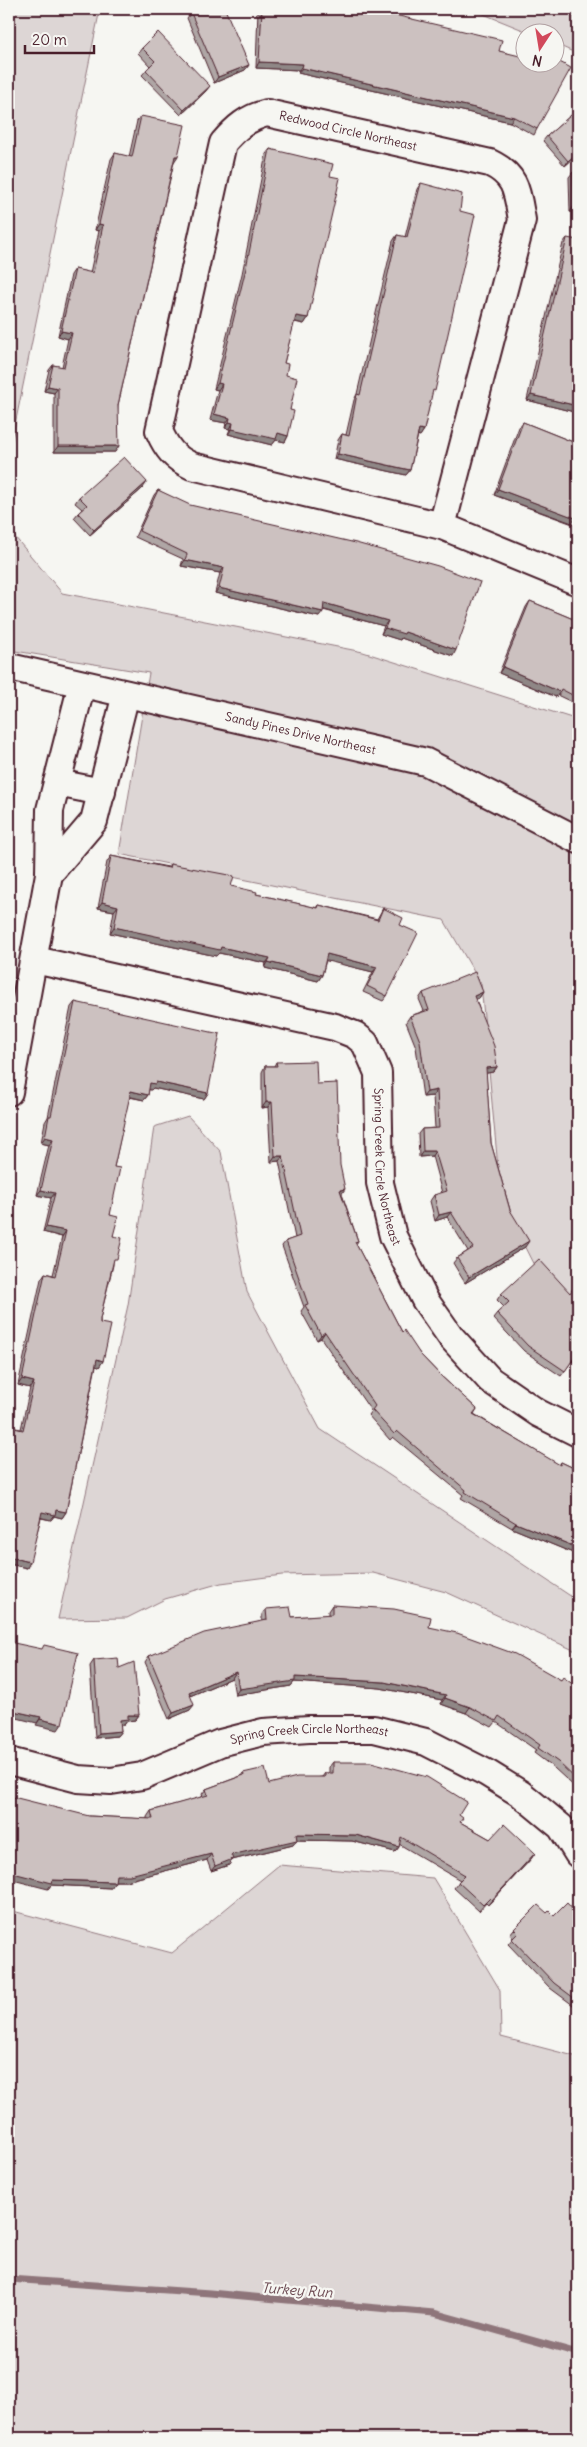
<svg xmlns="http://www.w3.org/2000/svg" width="587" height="2447" font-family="Delius,sans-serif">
<rect width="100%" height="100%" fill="#f6f6f2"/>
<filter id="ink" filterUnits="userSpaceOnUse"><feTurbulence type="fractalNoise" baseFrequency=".02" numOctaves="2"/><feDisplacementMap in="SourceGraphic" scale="10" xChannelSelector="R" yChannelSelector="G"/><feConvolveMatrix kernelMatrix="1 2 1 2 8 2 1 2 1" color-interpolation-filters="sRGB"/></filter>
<g filter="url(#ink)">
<!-- green -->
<g fill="#ddd6d5" stroke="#947a80">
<polygon points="9,9 100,9 9,454"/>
<polygon points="464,9 578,9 578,54 555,44 554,32 528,32 476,11"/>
<polygon points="9,530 62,593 363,652 578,720 578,1311 550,1297 501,1200 481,984 444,920 119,854 149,673 9,650"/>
<polygon points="188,1116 221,1152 247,1292 320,1429 578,1601 578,1652 446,1592 373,1573 282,1575 221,1583 165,1599 127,1618 58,1619 128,1305 154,1127"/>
<polygon points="279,1865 433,1878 500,1990 501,2037 578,2057 578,2438 9,2438 9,1910 172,1953"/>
</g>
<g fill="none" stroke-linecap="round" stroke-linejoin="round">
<!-- stream -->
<polyline stroke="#8e747a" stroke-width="7" points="9,2279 210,2293 434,2313 578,2353"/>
<!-- street casing -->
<g stroke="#4a1f2b" stroke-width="30">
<g id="street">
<path d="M442,526L522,220C517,192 517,176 490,163L267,113C247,118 236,128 223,143L159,431C167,449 174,458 192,466L442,526L578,582"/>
<path id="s1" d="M9,667L426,762L578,840"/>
<polyline points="57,783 102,792"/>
<polyline points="49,874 94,821 126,694"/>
<path id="s2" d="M35,960L335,1027L355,1035L365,1043L378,1073L380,1183L393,1236L425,1300L451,1337L490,1380L538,1413L578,1433"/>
<polyline points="9,1092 49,874 50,810 82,684"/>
<path id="s3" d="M9,1761L78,1779L111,1781L142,1776L220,1743L263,1732L309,1729H374L426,1742L487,1773L521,1794L561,1827L578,1854"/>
</g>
</g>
<!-- street -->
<use href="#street" stroke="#f6f6f2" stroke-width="26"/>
</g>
<!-- wall -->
<g fill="#afa6a5" stroke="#4a1f2b">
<polygon points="258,9 369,9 499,51 547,67 550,62 554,62 537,129 534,135 510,122 298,73 299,70 256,68"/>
<polygon points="191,13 249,65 245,70 214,83 187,18"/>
<polygon points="142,48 206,91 181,115 142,75 150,66 138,53"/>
<polygon points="578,109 578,154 565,166 543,141 547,136"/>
<polygon points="141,116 174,162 118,405 115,452 54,452 54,393 44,391 49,370 53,365 62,367 68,339 58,336 71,275 75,269 90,273 99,231 95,230 111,159 115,153 129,157 137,121"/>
<polygon points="270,149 330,176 308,318 304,324 294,322 284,363 290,410 288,436 285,442 276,440 272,445 228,434 230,429 225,428 226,423 210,420 218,390 214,389 242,274 266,154"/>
<polygon points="573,172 578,172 578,212 570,212 569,177"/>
<polygon points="421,183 431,396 424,430 420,436 418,435 410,470 406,475 334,459 338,440 342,434 346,435 354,400 357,394 393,241 397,235 405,237 417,189"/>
<polygon points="567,238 578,413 527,400 563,243"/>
<polygon points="523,422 578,444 578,526 494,495 519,427"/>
<polygon points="143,488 90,535 74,518 78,513 82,509 75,503 79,497"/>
<polygon points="158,490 453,656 401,638 400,640 381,634 384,626 323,610 319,617 215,593 220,573 181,566 183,559 135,537 154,495"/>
<polygon points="530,601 578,621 578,705 557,695 556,697 499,673 526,607"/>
<polygon points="111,856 168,867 170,864 231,886 256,894 317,908 319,905 377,919 383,908 400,925 387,996 383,1001 363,992 373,972 326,960 322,975 318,981 265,968 266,963 219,953 216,956 110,933 114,911 98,908 107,862"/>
<polygon points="483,992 479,998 476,999 497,1067 493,1072 486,1073 491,1143 510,1210 525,1247 465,1283 453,1263 457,1258 468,1251 447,1217 435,1221 430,1201 434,1195 442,1193 432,1156 419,1157 418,1134 422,1129 435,1128 433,1096 423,1097 416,1047 406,1022 410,1016 424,1011 419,999 423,993"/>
<polygon points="75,1002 208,1093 204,1099 153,1088 151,1090 149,1089 148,1095 144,1100 129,1097 114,1167 110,1215 113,1236 113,1265 100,1319 103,1361 99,1367 96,1366 66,1512 62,1518 54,1516 51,1520 41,1518 27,1568 9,1564 9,1429 10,1427 21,1429 30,1388 18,1385 41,1279 45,1273 53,1275 62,1237 43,1232 51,1198 37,1195 49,1145 41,1143 45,1122 48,1117 71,1007"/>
<polygon points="276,1062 317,1084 342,1194 358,1241 356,1244 402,1332 420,1354 441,1376 477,1409 474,1414 559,1465 561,1462 578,1470 578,1555 573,1553 512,1528 461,1498 463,1495 393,1437 390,1440 368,1415 371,1411 321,1338 317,1340 301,1311 304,1307 282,1246 286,1241 295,1238 279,1161 271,1162 268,1107 262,1108 262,1072 265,1066 274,1066"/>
<polygon points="578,1290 578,1363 572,1361 561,1376 524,1351 493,1318 497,1313 504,1307 497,1300 501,1294 570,1293"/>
<polygon points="332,1605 429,1627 561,1680 578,1688 578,1790 554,1768 534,1753 536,1750 496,1722 492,1727 466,1713 441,1704 442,1700 380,1688 294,1682 291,1686 235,1695 232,1678 190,1696 190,1710 169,1719 145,1662 149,1656 262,1621 262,1614 266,1609 292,1617 328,1615 328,1611"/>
<polygon points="94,1660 119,1668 139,1715 135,1720 127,1721 124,1725 120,1725 121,1731 117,1736 95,1738 90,1666"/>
<polygon points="333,1762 459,1815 460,1822 490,1839 535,1853 531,1859 488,1905 486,1903 479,1911 454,1888 460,1880 399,1844 399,1847 395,1852 352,1841 297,1840 293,1845 232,1860 229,1865 211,1871 207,1860 126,1881 115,1881 111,1888 51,1885 48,1889 89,1816 147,1819 147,1817 151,1811 203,1797 202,1794 206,1789 241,1776 243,1773 269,1784 322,1777 325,1773 329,1773 329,1767"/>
<polygon points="547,1913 554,1916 578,1915 578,2007 577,2008 550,1988 508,1944 513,1938 510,1934 514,1929"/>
</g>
<!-- shaded-wall -->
<g fill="#8f8786" stroke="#4a1f2b">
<polygon points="259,62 303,64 299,70 256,68"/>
<polygon points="249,65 245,70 214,83 218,77"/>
<polygon points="302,68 514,117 510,122 298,73"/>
<polygon points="210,86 206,91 181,115 184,110"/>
<polygon points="578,152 578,154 565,166 568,161"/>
<polygon points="175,156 178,156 174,162 171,161"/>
<polygon points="574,206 578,206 578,212 570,212"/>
<polygon points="99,224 103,225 99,231 95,230"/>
<polygon points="296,316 308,318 304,324 292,321"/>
<polygon points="61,331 72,333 68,339 58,336"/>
<polygon points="218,383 222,384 218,390 214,389"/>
<polygon points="48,386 58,388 54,393 44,391"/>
<polygon points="531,395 578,406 578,413 527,400"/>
<polygon points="214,414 230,418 226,423 210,420"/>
<polygon points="229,422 233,423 230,429 225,428"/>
<polygon points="232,429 278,433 288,436 285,442 276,440 272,445 228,434"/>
<polygon points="419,429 424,430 420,436 415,434"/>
<polygon points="58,446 119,446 115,452 54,452"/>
<polygon points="338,454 410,470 406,475 334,459"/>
<polygon points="147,482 143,488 90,535 94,530"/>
<polygon points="498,489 576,518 572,523 494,495"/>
<polygon points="185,560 224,568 220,573 181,566"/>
<polygon points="219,588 323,612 319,617 215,593"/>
<polygon points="324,603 388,621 384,626 321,609"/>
<polygon points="385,628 405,632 456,650 453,656 401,638 400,640 381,634"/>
<polygon points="503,667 560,692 556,697 499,673"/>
<polygon points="102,902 118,906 114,911 98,908"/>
<polygon points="114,927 221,947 270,958 266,963 219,953 216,956 110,933"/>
<polygon points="327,954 377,967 373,972 323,960"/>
<polygon points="268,962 322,975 318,981 265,968"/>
<polygon points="483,992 479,998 471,1001 474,996"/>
<polygon points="497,1067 493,1072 482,1074 486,1068"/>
<polygon points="156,1082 208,1093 204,1099 153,1088 151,1090 146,1089 150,1083"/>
<polygon points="437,1090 433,1096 423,1097 427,1092"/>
<polygon points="131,1091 148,1095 144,1100 127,1096"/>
<polygon points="266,1102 272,1102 268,1107 262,1108"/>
<polygon points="45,1137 53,1139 49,1145 41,1143"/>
<polygon points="423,1151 435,1151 432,1156 419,1157"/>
<polygon points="275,1156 283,1156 279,1161 271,1162"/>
<polygon points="345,1189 341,1195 340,1190"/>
<polygon points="41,1190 55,1193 51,1198 37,1195"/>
<polygon points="451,1212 447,1217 435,1221 439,1215"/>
<polygon points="46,1227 66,1231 62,1237 43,1232"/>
<polygon points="529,1241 525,1247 465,1283 469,1277"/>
<polygon points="325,1332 321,1338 317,1340 321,1335"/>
<polygon points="576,1355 578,1356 578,1363 572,1361"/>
<polygon points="97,1359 103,1361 99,1367 93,1365"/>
<polygon points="22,1379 34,1382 30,1388 18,1385"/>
<polygon points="56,1510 66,1512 62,1518 54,1516 51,1520 38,1517 42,1512"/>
<polygon points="516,1523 578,1548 578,1555 573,1553 512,1528"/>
<polygon points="10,1557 30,1562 27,1568 9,1564 9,1558"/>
<polygon points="236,1672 232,1678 185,1698 189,1692"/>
<polygon points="295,1677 384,1682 446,1695 442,1700 380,1688 294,1682 291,1686 235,1695 239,1689"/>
<polygon points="445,1698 470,1707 466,1713 441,1704"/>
<polygon points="194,1705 190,1710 169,1719 173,1713"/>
<polygon points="9,1710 41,1717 37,1723 9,1716"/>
<polygon points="128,1715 139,1715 135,1720 127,1721 124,1725 116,1726 120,1720"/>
<polygon points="40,1719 62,1724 58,1730 36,1725"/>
<polygon points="121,1731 117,1736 95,1738 99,1733"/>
<polygon points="296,1834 356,1835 399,1847 395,1852 352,1841 297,1840 293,1845 232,1860 229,1865 211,1871 215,1866 231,1855"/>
<polygon points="535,1853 531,1859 488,1905 492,1900"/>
<polygon points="211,1854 207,1860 126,1881 112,1881 116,1875"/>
<polygon points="9,1872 53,1880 115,1882 111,1888 51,1885 48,1889 9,1879"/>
</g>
<!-- building -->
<g fill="#ccc1c0" stroke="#4a1f2b">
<polygon points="200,9 225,9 249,65 218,77 191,13"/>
<polygon points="262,9 369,9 502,40 499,51 524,57 524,62 538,62 548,68 551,62 554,62 554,59 571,68 537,129 514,117 302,68 303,64 259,62"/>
<polygon points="158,32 210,86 184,110 146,70 155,61 142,48"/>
<polygon points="578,109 578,152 568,161 547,136"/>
<polygon points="141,116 185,125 178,156 175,156 118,405 119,446 58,446 58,388 48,386 53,365 64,367 72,333 61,331 75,269 93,273 103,225 99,224 115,153 132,157"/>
<polygon points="270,149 333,164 330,176 340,178 308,318 296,316 284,363 288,364 286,375 297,378 290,410 294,411 288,436 278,433 276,439 232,429 233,423 229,422 230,418 214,414 222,384 218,383 246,268"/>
<polygon points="573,172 578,172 578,206 574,206"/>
<polygon points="421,183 462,194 460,211 475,215 435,391 433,390 424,430 419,429 410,470 338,454 342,434 349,436 357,394 360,395 397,235 407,237"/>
<polygon points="567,238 578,240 578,406 531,395"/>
<polygon points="523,422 578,444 578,519 498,489"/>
<polygon points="124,457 147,482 94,530 78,513 87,505 79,497"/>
<polygon points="158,490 190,505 356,543 438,566 480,582 456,650 405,632 404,634 385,628 388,621 324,603 323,612 219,588 224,568 185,560 187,554 139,531"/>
<polygon points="530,601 578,621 578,698 561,689 560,692 503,667"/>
<polygon points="111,856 169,868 170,864 234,876 231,886 257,892 256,894 318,908 319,905 378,920 383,908 403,918 400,925 418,933 387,996 367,986 377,967 327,954 322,975 268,962 270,958 221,947 220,950 114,927 118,906 102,902"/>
<polygon points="475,972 483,992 474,996 494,1046 497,1067 486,1068 491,1143 510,1210 529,1241 469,1277 457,1258 473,1248 451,1212 439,1215 434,1195 447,1191 435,1151 423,1151 422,1129 439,1128 437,1090 427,1092 420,1041 410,1016 429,1010 423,993"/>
<polygon points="75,1002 220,1034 208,1093 156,1082 155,1084 150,1083 148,1095 131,1091 114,1167 120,1168 110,1215 118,1217 113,1236 122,1238 117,1259 114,1259 100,1319 100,1323 111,1325 103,1361 97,1359 66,1512 56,1510 55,1515 42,1512 30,1562 10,1557 9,1561 9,1433 10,1427 23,1430 34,1382 22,1379 45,1273 55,1276 66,1231 46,1227 55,1193 41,1190 53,1139 45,1137 49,1116 51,1116"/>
<polygon points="316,1061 317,1084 337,1083 340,1165 345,1189 340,1190 358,1241 355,1242 402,1332 404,1330 420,1354 441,1376 477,1409 473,1414 560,1465 561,1462 578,1470 578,1548 516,1523 465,1492 466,1490 397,1431 394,1434 372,1410 375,1406 325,1332 321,1335 305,1305 308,1304 286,1241 300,1236 283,1156 275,1156 272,1102 266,1102 265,1066 277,1066 276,1062"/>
<polygon points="539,1259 570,1293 574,1287 578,1290 578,1356 576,1355 565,1371 528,1346 497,1313 509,1302 501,1294"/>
<polygon points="332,1605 394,1609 431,1617 429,1627 457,1633 515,1654 561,1680 563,1677 578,1688 578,1781 558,1762 538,1748 540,1745 499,1716 496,1721 470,1707 445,1698 446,1695 384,1682 295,1677 295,1681 239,1689 236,1672 189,1692 194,1705 173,1713 149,1656 204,1633 267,1620 266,1609 290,1607 292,1617 332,1614"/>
<polygon points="9,1642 42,1649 44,1645 78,1653 62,1724 40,1719 41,1717 9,1710"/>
<polygon points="118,1658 119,1668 134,1662 139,1715 128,1715 128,1719 120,1720 121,1731 99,1733 94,1660"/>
<polygon points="333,1762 371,1762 427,1777 467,1802 459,1815 463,1818 460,1822 490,1839 504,1824 535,1853 492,1900 490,1898 483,1905 458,1882 465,1875 401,1837 399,1847 356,1835 296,1834 297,1840 231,1855 233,1859 215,1866 211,1854 130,1875 116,1875 115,1882 53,1880 52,1883 9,1872 9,1796 89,1816 153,1819 151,1811 208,1795 206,1789 244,1775 243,1773 265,1768 269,1784 297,1777 325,1777 325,1773 333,1773"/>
<polygon points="567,1903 578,1915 578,2001 554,1983 512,1939 518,1933 514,1929 538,1905 547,1913 549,1911 554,1916"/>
</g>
</g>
<g text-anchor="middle" stroke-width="4.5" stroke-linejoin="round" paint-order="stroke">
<!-- street labels -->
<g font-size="12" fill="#4a1f2b" stroke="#f6f6f2">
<text transform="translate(348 131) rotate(13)" y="4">Redwood Circle Northeast</text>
<text dy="4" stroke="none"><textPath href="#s1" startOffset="299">Sandy Pines Drive Northeast</textPath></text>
<text dy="4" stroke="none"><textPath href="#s2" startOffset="469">Spring Creek Circle Northeast</textPath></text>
<text dy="4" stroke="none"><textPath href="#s3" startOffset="311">Spring Creek Circle Northeast</textPath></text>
</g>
<!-- water labels -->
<g font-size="14" font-style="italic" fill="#6c4a52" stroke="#f6f6f2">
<text transform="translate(297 2290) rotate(4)" y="5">Turkey Run</text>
</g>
</g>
<!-- margin -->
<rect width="587" height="2447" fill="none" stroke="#f6f6f2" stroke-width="30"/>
<rect x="15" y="15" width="557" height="2417" fill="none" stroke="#4a1f2b" stroke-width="2" filter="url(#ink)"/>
<!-- north arrow -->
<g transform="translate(540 48) rotate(192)"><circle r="24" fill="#f6f6f2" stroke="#b1a0a2"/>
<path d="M0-4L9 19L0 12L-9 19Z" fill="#d1495b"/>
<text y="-8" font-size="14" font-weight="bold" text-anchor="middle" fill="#4a1f2b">N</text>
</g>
<!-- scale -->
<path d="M25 45v8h69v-8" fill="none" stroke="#4a1f2b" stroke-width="2.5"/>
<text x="32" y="45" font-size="15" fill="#4a1f2b" stroke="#f6f6f2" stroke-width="4" paint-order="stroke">20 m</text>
</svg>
